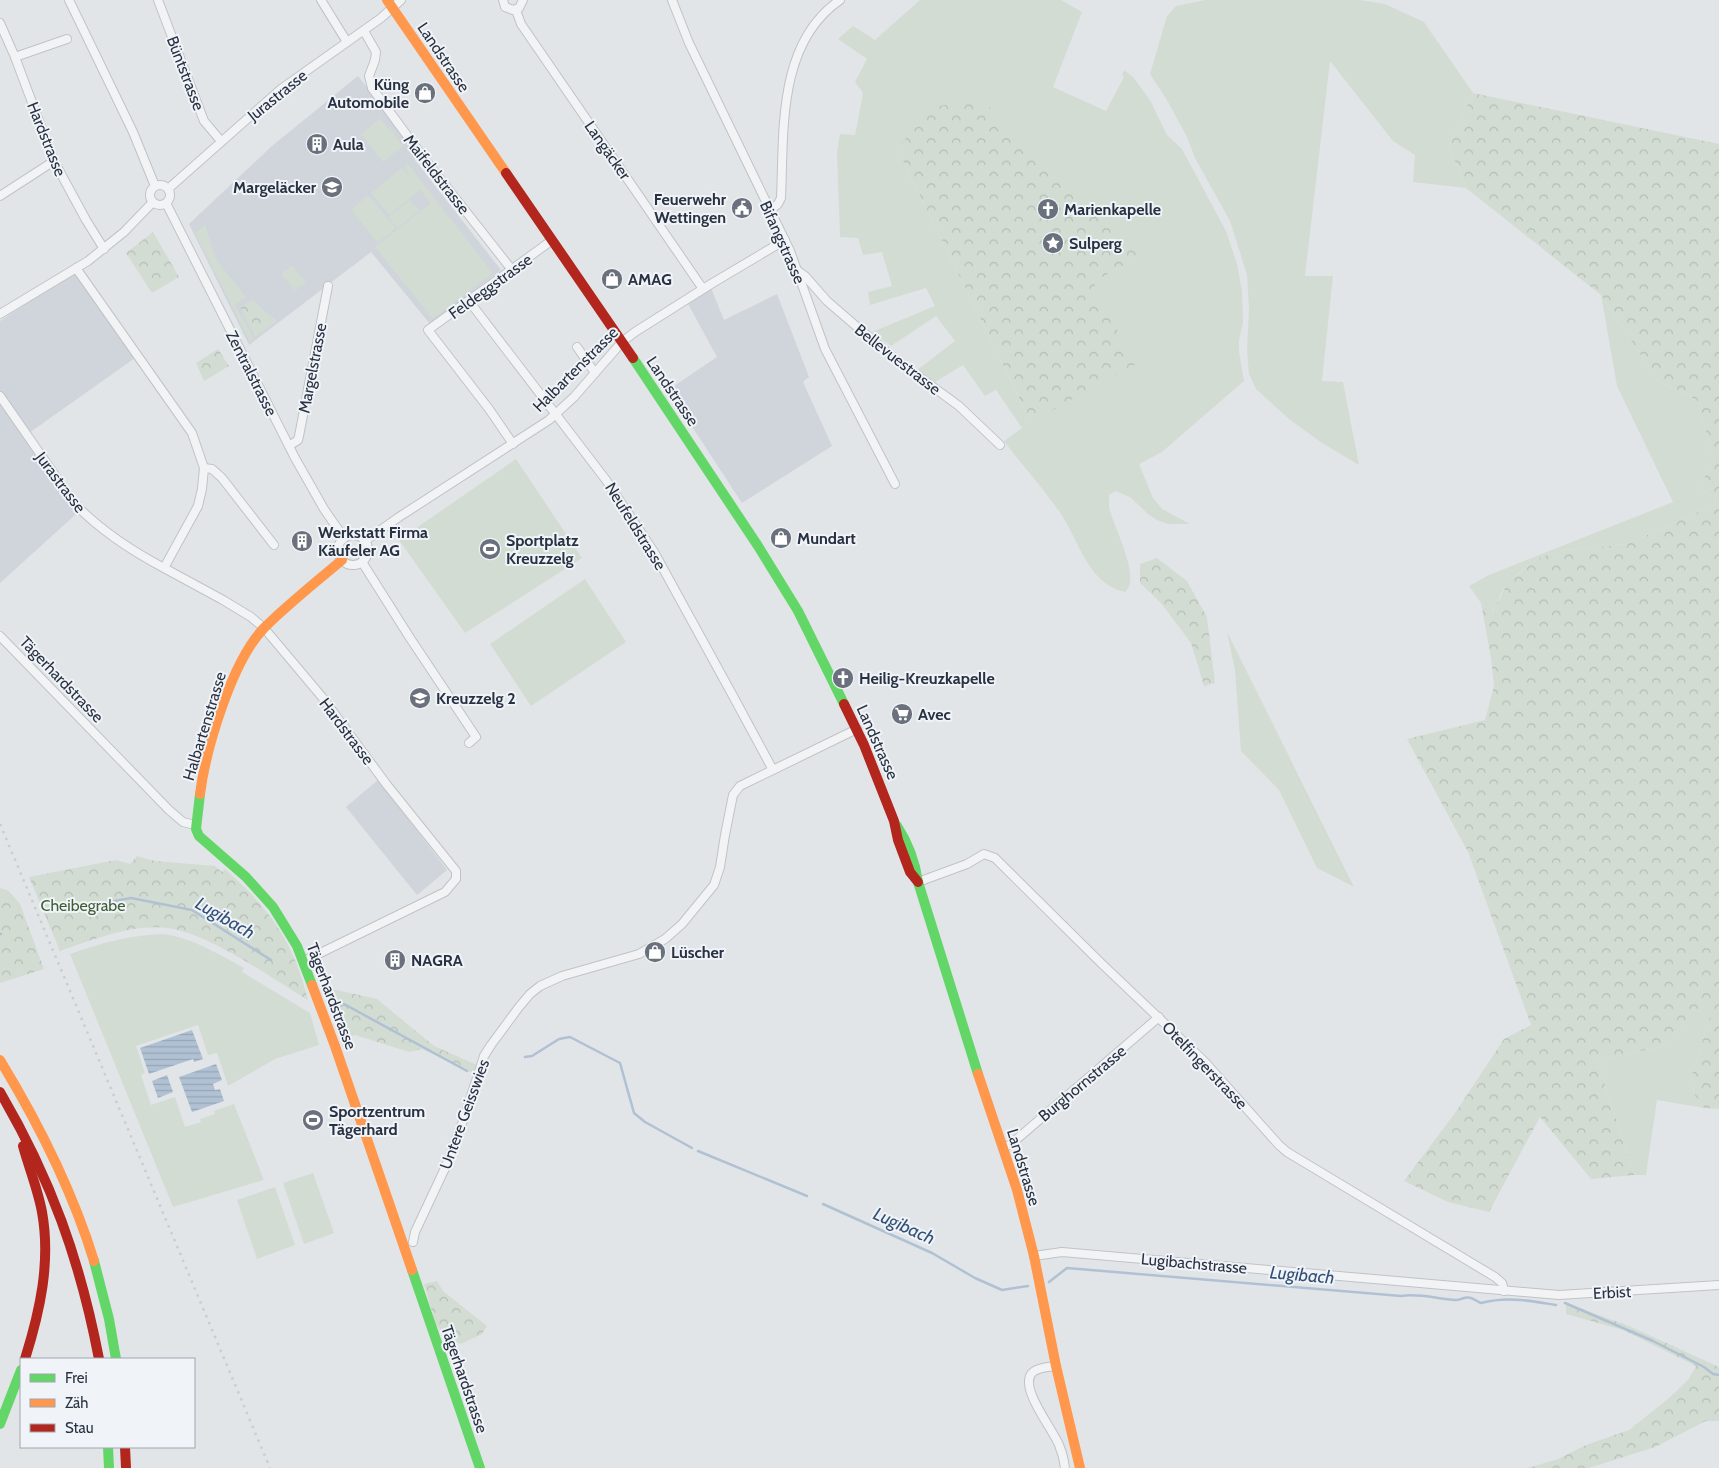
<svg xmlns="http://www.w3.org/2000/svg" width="1719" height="1468" font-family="Cabin,sans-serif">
<defs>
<pattern id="forest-crowns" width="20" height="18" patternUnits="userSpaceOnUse" patternTransform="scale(1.25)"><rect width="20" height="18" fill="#d3dcd3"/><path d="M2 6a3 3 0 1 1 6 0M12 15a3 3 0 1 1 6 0" fill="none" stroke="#b5bdb6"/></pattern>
<pattern id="water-rules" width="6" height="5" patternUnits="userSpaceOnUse" patternTransform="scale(1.25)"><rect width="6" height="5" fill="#b0c1d3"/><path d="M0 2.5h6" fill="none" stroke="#97a6b6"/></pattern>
</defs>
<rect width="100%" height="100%" fill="#e2e5e8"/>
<!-- built -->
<g fill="#d0d4db">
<polygon points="358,76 414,147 415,160 501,270 430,324 371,252 249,345 189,224 272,146"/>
<polygon points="74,272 135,358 29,433 14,412 76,514 0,583 0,321"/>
<polygon points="711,288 724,320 777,294 809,377 803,382 832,446 742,503 668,390 717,357 687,302"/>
<polygon points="378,780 447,870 417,895 346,807"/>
</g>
<!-- green -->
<g fill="#d3dcd3" fill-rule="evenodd">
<path d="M920,0H1061L1082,12L1053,87L1106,111L1124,77L1122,75L1124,70L1133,77L1150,100L1167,135L1182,149L1226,231L1237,264L1242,291L1243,322L1239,341V352L1244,381L1162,452L1139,464L1153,498L1162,509L1190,524H1168L1157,520L1148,514L1130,497L1115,491L1109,495C1109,499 1109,503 1109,507C1113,526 1142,578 1125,592C1087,584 1079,539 1059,511C1042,487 1022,465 1004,441L1022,428L996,390L985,396L963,365L935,382L917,370L955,341L936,316L891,346L872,332L935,306L926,288L870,305L868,292L892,286L882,252L863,255L858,238L840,237L837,152L840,134L855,135L863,93L855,82L867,59L838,39L853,26L875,40ZM897,149L1141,255L1093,282L1031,422Z"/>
<polygon points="1205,0 1360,0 1385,4 1424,22 1473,93 1449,147 1466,188 1413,182 1415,155 1393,141 1330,61 1305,276 1333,276 1322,381 1343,382 1359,465 1322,443 1289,419 1256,389 1249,374 1247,351 1249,309 1247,275 1230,221 1195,158 1187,137 1167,100 1150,74 1167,16 1176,6"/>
<polygon points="380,118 389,129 390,128 403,146 383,162 361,134"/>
<polygon points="408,164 492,272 489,276 433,319 375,247 431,203 420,190 389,215 371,193 402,168 414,181 404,168"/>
<polygon points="368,195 396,228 378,243 351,210"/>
<polygon points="410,200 419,211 397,228 388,217"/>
<polygon points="205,225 216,259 246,297 235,305 254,339 250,342 195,233"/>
<polygon points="292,265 306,282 295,291 281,274"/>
<polygon points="1601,295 1658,381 1697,400 1714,459 1699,488 1718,499 1712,506 1703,510 1627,544 1557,551 1537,559 1516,575 1502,591 1496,606 1491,612 1481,603 1469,586 1489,575 1673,502 1617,386"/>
<polygon points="516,459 582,558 465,633 399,540"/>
<polygon points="585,579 626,642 531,706 490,644"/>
<polygon points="1227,632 1354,887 1317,868 1279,790 1241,751 1235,670"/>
<path d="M164,934C192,938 219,954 244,968L242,972L310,1013L319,1045L275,1059L228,1086L217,1053L208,1055L198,1025L136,1046L145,1073L141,1075L151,1105L175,1097L185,1127L201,1122L200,1119L215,1114L214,1111L234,1104L264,1180L173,1207L70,954C101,943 131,935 164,934Z"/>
<polygon points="1694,1009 1710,1017 1692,1075 1694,1094 1704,1108 1657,1100 1646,1175 1634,1175 1597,1060 1666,1046"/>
<polygon points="313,1173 334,1233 304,1244 283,1183"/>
<polygon points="275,1187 295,1245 257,1259 237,1200"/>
</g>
<!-- forest -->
<g fill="url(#forest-crowns)">
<polygon points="1473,93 1719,144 1719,1109 1704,1108 1694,1094 1692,1075 1710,1017 1694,1009 1666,1046 1597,1060 1634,1175 1591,1179 1540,1117 1489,1212 1448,1202 1404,1181 1455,1113 1504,1039 1531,1025 1468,852 1407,739 1485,720 1494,686 1491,658 1481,603 1492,612 1496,606 1508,582 1537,559 1557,551 1627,544 1703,510 1712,506 1718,499 1699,488 1714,459 1697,400 1658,381 1601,295 1466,188 1449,147"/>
<polygon points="981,99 1142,255 1093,282 1135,365 1031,422 897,149 933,107"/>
<polygon points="153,232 179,277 152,293 126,253"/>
<polygon points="252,300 277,321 255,337 240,307"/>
<polygon points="218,349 229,366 204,381 196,363"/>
<polygon points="1157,558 1187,581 1207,617 1215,683 1204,686 1191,643 1161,603 1140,583 1140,564"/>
<path d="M137,856L155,861L215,866L222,872L225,869C269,908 294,942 308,1000C271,978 209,933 167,928C131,924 93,940 60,951L29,877L116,860L130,864Z"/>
<polygon points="0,888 9,891 20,904 44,969 0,983"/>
<polygon points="323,987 377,999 434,1046 477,1065 475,1074 422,1049 409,1052 355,1035 344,1039"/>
<polygon points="437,1281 443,1291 487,1326 482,1334 461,1344 449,1340 436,1325 424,1284"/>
<polygon points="1566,1303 1629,1326 1719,1367 1719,1421 1706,1421 1655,1447 1589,1468 1528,1468 1558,1459 1586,1445 1629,1430 1669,1398 1688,1380 1696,1366 1623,1330 1566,1314"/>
</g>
<!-- water -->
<g fill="url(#water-rules)">
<polygon points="192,1030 203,1059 194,1062 193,1059 149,1074 140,1048"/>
<polygon points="216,1064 222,1080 213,1084 215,1090 220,1089 224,1101 192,1112 179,1077"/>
<polygon points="167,1075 173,1092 158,1098 152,1081"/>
</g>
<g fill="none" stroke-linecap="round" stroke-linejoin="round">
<!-- stream -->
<g stroke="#b0c1d3" stroke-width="2.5">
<polyline points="76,908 131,898 192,910 271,960"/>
<polyline points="0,934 1,934"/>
<polyline points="344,1004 467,1071"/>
<polyline points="525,1057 532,1056 559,1039 570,1037 620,1063 634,1113 645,1122 692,1148"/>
<polyline points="698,1151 807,1196"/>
<polyline points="823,1204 932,1253 975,1278 1002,1290 1028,1286"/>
<path d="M1049,1282L1067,1268L1401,1296C1419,1293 1438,1299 1456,1300C1461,1300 1465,1296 1471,1298C1474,1299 1478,1302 1481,1303C1508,1296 1530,1301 1556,1305"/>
<polyline points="1565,1303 1653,1341 1704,1367 1713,1374 1719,1375"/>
</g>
<!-- street casing -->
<g stroke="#c0c3c6" stroke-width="10">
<g id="street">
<polyline points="69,0 133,132 155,186"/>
<polyline points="158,0 204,121 221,141"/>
<polyline points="321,0 347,42"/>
<polyline points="503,0 505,7 513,10 519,8 523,0"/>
<polyline points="672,0 689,43 790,251 825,349 895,484"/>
<polyline points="516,10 521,24 703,289"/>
<polyline points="0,23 15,57 54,161 86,220 104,249"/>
<polyline points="364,31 376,52 375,60 369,76 372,88 423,157 512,270"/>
<polyline points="15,57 67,39"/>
<circle cx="160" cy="195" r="10"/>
<polyline points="168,189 281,89 381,18 401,0"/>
<polyline points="0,196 54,161"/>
<polyline points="166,203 295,458 324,509 344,538"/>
<path d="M770,210L778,204L781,198C784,132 777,43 840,0"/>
<polyline points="76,268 192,433 204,468 202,489 198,506 164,568 223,600 251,617 264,628 322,697 387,785 456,871 456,879 445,892 304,961"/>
<polyline points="798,271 805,276 827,301 856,326 899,362 959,406 1000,445"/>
<polyline points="469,301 606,480 654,552 733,696 773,770"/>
<polyline points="0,314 88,261 124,232 152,203"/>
<polyline points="577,347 595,373"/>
<path d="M0,396L75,504C101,531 132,551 164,568"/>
<polyline points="513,444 489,409 428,330 551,241"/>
<polyline points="289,446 298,440 299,436 328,286"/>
<polyline points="204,468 212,469 222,478 274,545"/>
<circle cx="353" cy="550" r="15"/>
<polyline points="365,541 399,517 549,420 574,397 622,342 635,332 711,284 785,240"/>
<polyline points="362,562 410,638 476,737 469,743"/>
<polyline points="0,636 169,810 183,822 195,825"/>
<polyline points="918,882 967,864 984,854 995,858 1101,963 1204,1061 1279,1145 1287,1152 1495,1277 1502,1283 1504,1291"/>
<polyline points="1003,1147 1010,1145 1159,1017"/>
<polyline points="413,1242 415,1232 446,1166 463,1121 484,1056 491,1045 519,1007 530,994 540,986 562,976 639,954 665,939 682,924 714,885 720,867 725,835 733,795 740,786 857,729"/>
<polyline points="1034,1256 1062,1252 1559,1295 1719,1285"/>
<path d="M1056,1366C1049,1367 1039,1367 1033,1372C1017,1386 1053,1429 1059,1445C1062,1452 1064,1460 1065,1468"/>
</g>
</g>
<!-- street -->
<use href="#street" stroke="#f2f3f4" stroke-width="8"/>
<!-- fast -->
<g stroke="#63d668" stroke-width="10">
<polyline points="633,358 758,546 798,611 844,704"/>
<polyline points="200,794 196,829 199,836 246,877 273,907 297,946 312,985"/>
<path d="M897,826C908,843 915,861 918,882L978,1074"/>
<polyline points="94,1261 109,1319 116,1359"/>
<polyline points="412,1270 480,1468"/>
<polyline points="0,1424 21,1370"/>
<polyline points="108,1447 109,1468"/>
</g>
<!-- slow -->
<g stroke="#ff974d" stroke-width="10">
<polyline points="387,0 506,173"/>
<path d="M200,794C206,748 232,661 264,628C288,604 316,582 342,560"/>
<polyline points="312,985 335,1046 412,1270"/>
<path d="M0,1060C39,1124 72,1189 94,1261"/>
<polyline points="978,1074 1017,1190 1034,1256 1056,1366 1080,1468"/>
</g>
<!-- jam -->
<g stroke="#b3261e" stroke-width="10">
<polyline points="506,173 633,358"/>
<polyline points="844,704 864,745 894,821 898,840 910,872 918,882"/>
<path d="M0,1092C51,1179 80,1260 99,1359"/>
<path d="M23,1146C29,1168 38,1190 42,1212C51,1262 40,1311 25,1359"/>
<polyline points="125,1447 126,1468"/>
</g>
<!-- rail -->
<polyline stroke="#cbcdd0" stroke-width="2.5" stroke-dasharray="2.5 5" stroke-linecap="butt" points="0,824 270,1468"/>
</g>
<!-- icons -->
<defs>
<g id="shop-disc" transform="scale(1.125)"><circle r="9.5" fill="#6a717c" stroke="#f0f3f7"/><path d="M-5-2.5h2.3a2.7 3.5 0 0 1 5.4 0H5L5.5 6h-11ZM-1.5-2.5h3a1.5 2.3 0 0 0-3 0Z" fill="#fff"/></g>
<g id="building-disc" transform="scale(1.125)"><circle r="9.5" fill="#6a717c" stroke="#f0f3f7"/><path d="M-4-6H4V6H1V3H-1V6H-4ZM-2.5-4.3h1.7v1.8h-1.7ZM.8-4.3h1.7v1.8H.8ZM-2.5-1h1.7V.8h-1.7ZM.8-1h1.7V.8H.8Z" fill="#fff"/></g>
<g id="school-disc" transform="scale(1.125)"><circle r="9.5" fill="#6a717c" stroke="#f0f3f7"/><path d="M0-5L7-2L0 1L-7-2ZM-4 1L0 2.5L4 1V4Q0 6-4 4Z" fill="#fff"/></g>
<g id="civic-disc" transform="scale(1.125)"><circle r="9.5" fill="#6a717c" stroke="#f0f3f7"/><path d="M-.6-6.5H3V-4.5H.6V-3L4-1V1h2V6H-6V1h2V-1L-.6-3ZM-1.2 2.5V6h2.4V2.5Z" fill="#fff"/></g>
<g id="church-disc" transform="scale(1.125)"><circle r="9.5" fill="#6a717c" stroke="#f0f3f7"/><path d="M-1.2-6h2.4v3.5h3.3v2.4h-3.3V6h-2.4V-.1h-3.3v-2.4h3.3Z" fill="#fff"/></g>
<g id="sight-disc" transform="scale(1.125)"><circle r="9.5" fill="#6a717c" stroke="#f0f3f7"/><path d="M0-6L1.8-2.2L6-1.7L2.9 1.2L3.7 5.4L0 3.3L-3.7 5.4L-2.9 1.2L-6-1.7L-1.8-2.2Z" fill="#fff"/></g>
<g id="stadium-disc" transform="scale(1.125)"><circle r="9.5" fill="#6a717c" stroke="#f0f3f7"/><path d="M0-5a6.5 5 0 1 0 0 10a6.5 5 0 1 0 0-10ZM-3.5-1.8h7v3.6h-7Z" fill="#fff"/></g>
<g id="supermarket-disc" transform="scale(1.125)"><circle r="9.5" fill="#6a717c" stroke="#f0f3f7"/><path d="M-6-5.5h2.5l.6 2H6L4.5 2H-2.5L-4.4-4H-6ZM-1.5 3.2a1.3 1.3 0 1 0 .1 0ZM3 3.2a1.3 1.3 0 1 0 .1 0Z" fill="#fff"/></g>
</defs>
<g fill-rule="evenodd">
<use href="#shop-disc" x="425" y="93"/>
<use href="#building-disc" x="317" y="144"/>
<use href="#school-disc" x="332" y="187"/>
<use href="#civic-disc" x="742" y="208"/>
<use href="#church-disc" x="1048" y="209"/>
<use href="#sight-disc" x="1053" y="243"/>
<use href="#shop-disc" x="612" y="279"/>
<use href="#shop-disc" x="781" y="538"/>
<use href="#building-disc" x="302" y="541"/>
<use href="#stadium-disc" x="490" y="549"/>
<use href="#church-disc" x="843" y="678"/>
<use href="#school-disc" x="420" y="698"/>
<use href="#supermarket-disc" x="902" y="714"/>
<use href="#shop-disc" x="655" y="952"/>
<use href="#building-disc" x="395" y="960"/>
<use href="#stadium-disc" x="313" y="1120"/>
</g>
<g text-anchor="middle" stroke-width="4" stroke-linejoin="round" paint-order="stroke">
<!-- street labels -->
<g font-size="16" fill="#293242" stroke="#f0f3f7">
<text transform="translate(444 57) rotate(56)" y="6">Landstrasse</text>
<text transform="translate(186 73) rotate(69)" y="6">Büntstrasse</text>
<text transform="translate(277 95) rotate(-39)" y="6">Jurastrasse</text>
<text transform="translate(47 139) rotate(68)" y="6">Hardstrasse</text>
<text transform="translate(608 150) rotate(55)" y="6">Langäcker</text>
<text transform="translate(437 174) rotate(52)" y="6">Maifeldstrasse</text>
<text transform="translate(783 242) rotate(66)" y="6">Bifangstrasse</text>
<text transform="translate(490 286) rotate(-36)" y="6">Feldeggstrasse</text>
<text transform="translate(898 359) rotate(38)" y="6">Bellevuestrasse</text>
<text transform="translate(312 368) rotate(-79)" y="6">Margelstrasse</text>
<text transform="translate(575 369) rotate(-45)" y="6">Halbartenstrasse</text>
<text transform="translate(252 373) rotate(63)" y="6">Zentralstrasse</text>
<text transform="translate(673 391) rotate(56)" y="6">Landstrasse</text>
<text transform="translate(61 482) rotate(53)" y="6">Jurastrasse</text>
<text transform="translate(636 526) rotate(58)" y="6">Neufeldstrasse</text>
<text transform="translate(62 679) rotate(46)" y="6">Tägerhardstrasse</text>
<text transform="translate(204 726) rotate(-73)" y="6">Halbartenstrasse</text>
<text transform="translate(347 731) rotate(53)" y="6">Hardstrasse</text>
<text transform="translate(878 742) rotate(66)" y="6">Landstrasse</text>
<text transform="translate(332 996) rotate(69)" y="6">Tägerhardstrasse</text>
<text transform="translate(1205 1065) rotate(46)" y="6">Otelfingerstrasse</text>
<text transform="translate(1082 1083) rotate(-40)" y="6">Burghornstrasse</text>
<text transform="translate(464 1114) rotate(-70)" y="6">Untere Geisswies</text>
<text transform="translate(1024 1167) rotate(73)" y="6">Landstrasse</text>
<text transform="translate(1194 1263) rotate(5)" y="6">Lugibachstrasse</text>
<text transform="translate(1612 1292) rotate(-3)" y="6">Erbist</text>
<text transform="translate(465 1379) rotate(71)" y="6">Tägerhardstrasse</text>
</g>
<!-- poi labels -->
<g font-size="16" font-weight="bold" fill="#293242" stroke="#f0f3f7" text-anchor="start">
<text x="409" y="90" text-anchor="end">Küng<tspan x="409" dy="18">Automobile</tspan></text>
<text x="333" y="150">Aula</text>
<text x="316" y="193" text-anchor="end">Margeläcker</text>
<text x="726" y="205" text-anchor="end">Feuerwehr<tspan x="726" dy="18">Wettingen</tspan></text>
<text x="1064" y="215">Marienkapelle</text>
<text x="1069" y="249">Sulperg</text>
<text x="628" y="285">AMAG</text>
<text x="318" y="538">Werkstatt Firma<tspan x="318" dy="18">Käufeler AG</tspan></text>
<text x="797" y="544">Mundart</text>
<text x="506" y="546">Sportplatz<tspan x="506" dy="18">Kreuzzelg</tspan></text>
<text x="859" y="684">Heilig-Kreuzkapelle</text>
<text x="436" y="704">Kreuzzelg 2</text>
<text x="918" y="720">Avec</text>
<text x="671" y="958">Lüscher</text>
<text x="411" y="966">NAGRA</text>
<text x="329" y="1117">Sportzentrum<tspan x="329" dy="18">Tägerhard</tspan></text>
</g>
<!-- park labels -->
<g font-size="16" fill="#3e5e35" stroke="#f0f3f7">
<text x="83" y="911">Cheibegrabe</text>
</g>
<!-- water labels -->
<g font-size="18" font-style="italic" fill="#325177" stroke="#f0f3f7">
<text transform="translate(225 918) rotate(30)" y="6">Lugibach</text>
<text transform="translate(904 1226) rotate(24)" y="6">Lugibach</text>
<text transform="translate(1302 1275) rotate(5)" y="6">Lugibach</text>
</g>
</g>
<!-- legend -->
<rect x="20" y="1358" width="175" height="90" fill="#f0f3f7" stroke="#a0a6af"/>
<rect x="30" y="1374" width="25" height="8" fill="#63d668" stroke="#a0a6af"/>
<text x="65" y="1383" font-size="15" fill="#293242">Frei</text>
<rect x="30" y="1399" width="25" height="8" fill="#ff974d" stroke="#a0a6af"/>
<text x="65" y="1408" font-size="15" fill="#293242">Zäh</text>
<rect x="30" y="1424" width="25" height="8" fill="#b3261e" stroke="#a0a6af"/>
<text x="65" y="1433" font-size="15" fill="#293242">Stau</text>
</svg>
